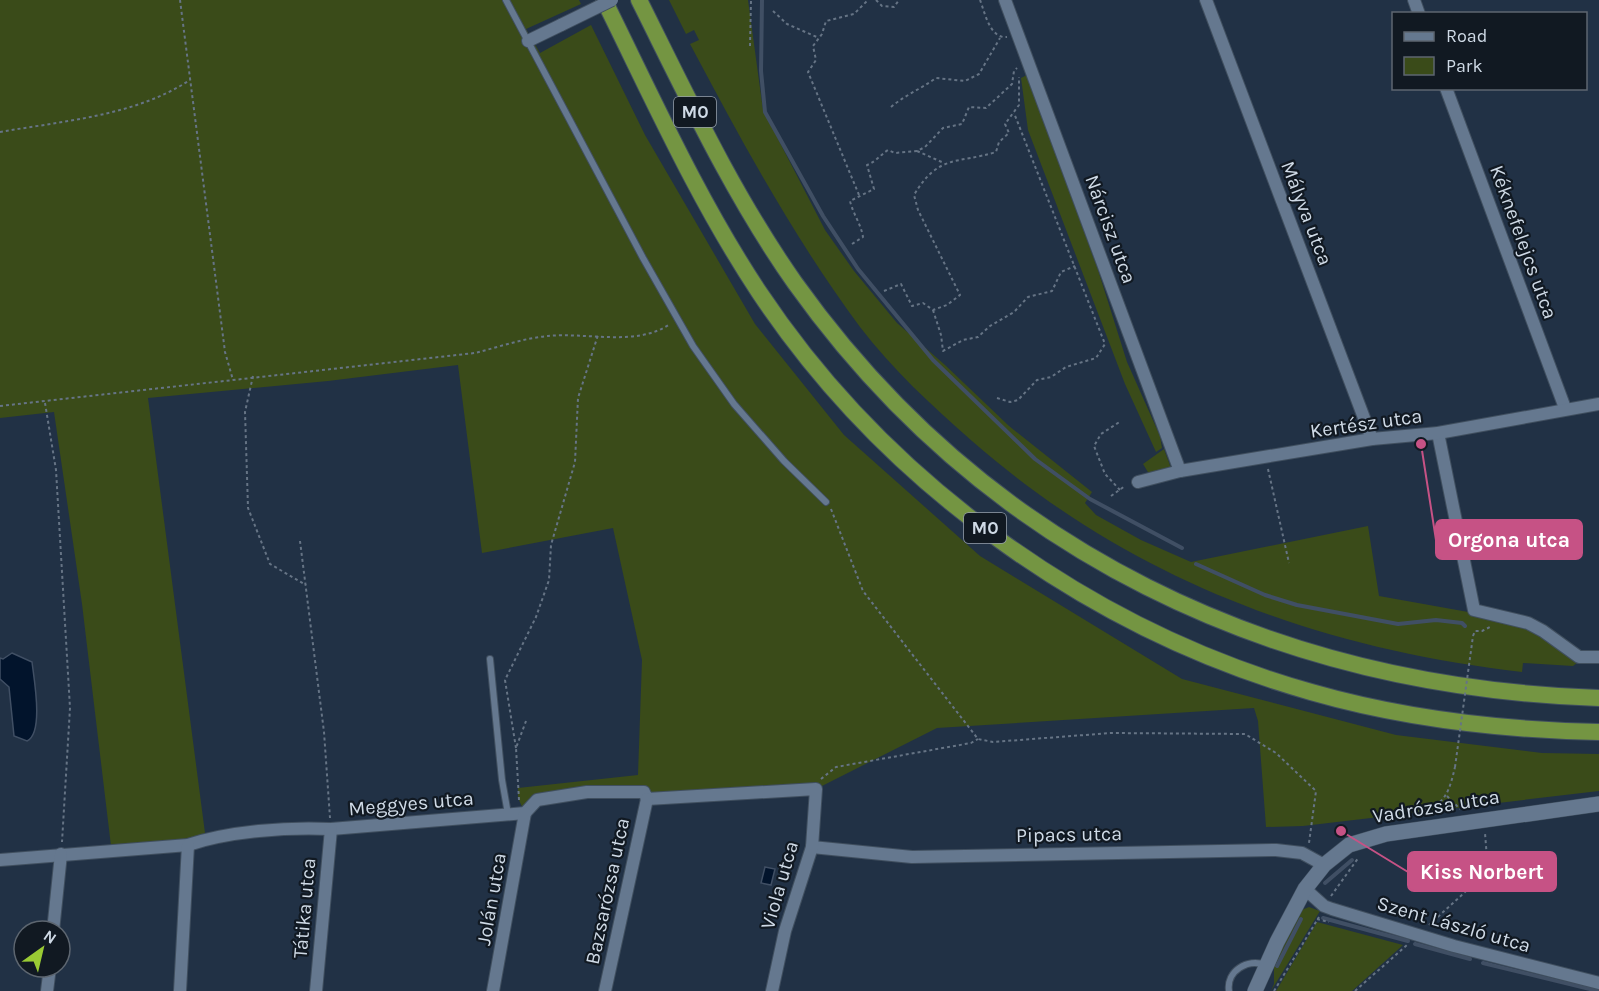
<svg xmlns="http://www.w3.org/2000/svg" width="1599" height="991" font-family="Karla,sans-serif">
<rect width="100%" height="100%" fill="#213145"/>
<!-- green -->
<g fill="#3a4b19">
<polygon points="0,0 579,0 581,4 526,29 540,53 591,25 645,135 755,324 844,435 980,556 1182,679 1396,735 1542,753 1599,754 1599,791 1303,826 1266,827 1258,721 1254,708 937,728 816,789 647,799 643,792 538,800 525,813 518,798 518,788 638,775 642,660 613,528 482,553 458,365 328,381 148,398 205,833 189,839 111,846 82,604 54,412 0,418"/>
<path d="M669,0H748L763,110L825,230L854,271L897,323L945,365L1009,426L1092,492L1085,503L1096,515L1141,540L1191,562L1368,526L1379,596L1496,617L1543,634L1578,662L1573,666L1523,663L1522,672C1315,648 1130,579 972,441C932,406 892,369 860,327C794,238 742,142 690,44L699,40L694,30L686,34Z"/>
<polygon points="1027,75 1098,270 1127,362 1160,436 1162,448 1156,452 1125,384 1028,130 1021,78"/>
<polygon points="1164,449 1171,468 1151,477 1143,464"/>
<polygon points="1309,907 1320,911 1271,991 1274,984 1274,960 1299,911"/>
<polygon points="1317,922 1403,945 1352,991 1276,991"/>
</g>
<!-- water -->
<g fill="#02142c" stroke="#404f64" stroke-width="1.5">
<path d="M12,653L32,662C34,679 44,733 27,741L14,736L9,687L0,679V658L3,659Z"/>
<polygon points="765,867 775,869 771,885 761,883"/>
</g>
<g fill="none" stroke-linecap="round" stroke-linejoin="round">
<!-- stream -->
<g stroke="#404f64" stroke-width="4">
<polyline points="762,0 761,71 765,112 823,216 858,269 933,360 1035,459 1090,499 1182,548"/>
<polyline points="1196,564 1265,595 1297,605 1398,624 1436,620 1462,623 1465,626"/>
<polyline points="1325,883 1352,860"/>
<polyline points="1323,918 1408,941"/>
<polyline points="1415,944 1470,959"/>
<polyline points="1483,963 1598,991"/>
<polyline points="1277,966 1301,919"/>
</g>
<!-- service casing -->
<g stroke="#404f5f" stroke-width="8">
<g id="service">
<polyline points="506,0 643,258 693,346 734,404 784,461 826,502"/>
<polyline points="490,659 502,780 508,814"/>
<path d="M1229,991C1226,971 1248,958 1265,965"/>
</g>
</g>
<!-- minor casing -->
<g stroke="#404f5f" stroke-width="14">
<g id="minor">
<polyline points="1005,0 1180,471"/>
<polyline points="1206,0 1372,439"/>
<polyline points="1414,0 1419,14"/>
<polyline points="528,41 561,25"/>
<polyline points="1446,88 1565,408"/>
<polyline points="1438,433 1474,610 1528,623 1543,631 1579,657 1599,657"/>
<polyline points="1138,482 1180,471 1372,439 1438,433 1599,404"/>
<polyline points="812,847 912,857 1276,850 1302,853 1324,865"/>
<path d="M0,860L188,845C230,831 287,827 331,829L525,813L537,800L587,792H644L647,799L816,789L812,847L785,931L772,991"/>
<polyline points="1305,889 1324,906 1332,909 1454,946 1599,983"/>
<polyline points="53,931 61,854"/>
<polyline points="47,991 50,967"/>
<polyline points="180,991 188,845"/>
<polyline points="316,991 331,829"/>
<polyline points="493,991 525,813"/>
<polyline points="605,991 647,799"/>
</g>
</g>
<!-- tertiary casing -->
<g stroke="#404f5f" stroke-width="16">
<polyline id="tertiary" points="1255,991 1277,942 1305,889 1324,865 1349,845 1386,834 1599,804"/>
</g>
<!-- trunk casing -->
<g stroke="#404f5f" stroke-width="18">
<g id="trunk">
<path d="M604,0C653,99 698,200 759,292C886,483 1091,630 1311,692C1405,719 1502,730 1599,732"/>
<path d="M639,0C687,96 733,195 795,283C986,551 1274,687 1599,698"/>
</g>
</g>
<!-- path -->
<g stroke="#667485" stroke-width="2" stroke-dasharray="3 3" stroke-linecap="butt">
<polyline points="180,0 225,352 233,380"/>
<polyline points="876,0 882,6 894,7 899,0"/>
<path d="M980,0C985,13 990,39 1007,37"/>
<polyline points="773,11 787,24 819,38"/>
<polyline points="750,46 751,0"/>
<path d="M891,107C905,95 921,89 936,78L965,81L979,74L1000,38"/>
<path d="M0,132C63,121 135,116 190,80"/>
<polyline points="917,151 944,163"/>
<polyline points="859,195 808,72 816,60 813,46 822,34 826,21 854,14 868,0"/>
<path d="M852,244L863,237C861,224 853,214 850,201L874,189L867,165C877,161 880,155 888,150L895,153L917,151L925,147L943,128L962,124L969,107L986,108L1012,84L1014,71L1017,68"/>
<path d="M884,291L901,284L912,306L923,303L933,310L947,305L960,295L918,210L914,195C938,154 957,164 996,152L999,142L1009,133L1005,124L1019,105V77"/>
<polyline points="933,310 941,335 943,351 963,340 978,337 990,326 1014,312 1028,297 1052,291 1061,272 1075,266"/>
<polyline points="253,376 245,412 248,508 270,564 306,585"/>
<polyline points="997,398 1010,402 1018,400 1037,380 1051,377 1066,367 1096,358 1105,344 1014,113"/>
<polyline points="45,403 56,470 70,708 62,842"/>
<path d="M0,406L475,353C499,347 524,338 548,336C586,332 637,347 670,324"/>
<polyline points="1268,469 1289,563"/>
<polyline points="1120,490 1105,474 1094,446 1101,434 1121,421"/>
<polyline points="1111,496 1125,486"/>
<polyline points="831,509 863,591 978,739 993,742 1111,733 1245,734 1276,753 1316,791 1309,843"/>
<polyline points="300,541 324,732 330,818"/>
<polyline points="1473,636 1475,631 1482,631 1490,627"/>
<polyline points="516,748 505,680 536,617 549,580 551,545 575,462 578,398 598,335"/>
<polyline points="821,779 836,767 971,743 978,739"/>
<polyline points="1447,796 1460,809"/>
<polyline points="519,800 516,748 526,721"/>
<path d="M1401,816C1439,806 1446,807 1455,767"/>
<polyline points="1331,896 1359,857"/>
<polyline points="1317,919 1329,922"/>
<polyline points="1429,925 1488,871 1485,833"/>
<polyline points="1274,991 1319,917"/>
<polyline points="1355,991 1407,945"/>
</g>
<!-- service -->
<use href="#service" stroke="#65788f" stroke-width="6"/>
<!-- minor -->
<use href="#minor" stroke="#65788f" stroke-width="12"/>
<!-- tertiary -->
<use href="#tertiary" stroke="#65788f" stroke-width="15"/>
<!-- trunk -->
<use href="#trunk" stroke="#749542" stroke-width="16"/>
<!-- minor-bridge casing -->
<g stroke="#404f5f" stroke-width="14" stroke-linecap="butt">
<polyline id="minor-bridge" points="561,25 612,0"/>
</g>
<!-- path-bridge -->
<polyline stroke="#667485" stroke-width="2" stroke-dasharray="3 3" stroke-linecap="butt" points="1455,767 1473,636"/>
<!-- minor-bridge -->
<use href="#minor-bridge" stroke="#65788f" stroke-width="12"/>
</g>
<g text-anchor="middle" stroke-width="4.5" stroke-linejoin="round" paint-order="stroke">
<!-- shield labels -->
<g fill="#111922" stroke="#96a0ab" stroke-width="1.5">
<rect x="674" y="97" width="42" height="30" rx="4.5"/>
<rect x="964" y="513" width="42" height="30" rx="4.5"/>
</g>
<g font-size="18" font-weight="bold" fill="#cfdae6">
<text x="695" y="118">M0</text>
<text x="985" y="534">M0</text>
</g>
<!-- street labels -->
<g font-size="20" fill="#cfdae6" stroke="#111922">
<text transform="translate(1307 213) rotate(69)" y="7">Mályva utca</text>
<text transform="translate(1111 229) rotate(70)" y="7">Nárcisz utca</text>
<text transform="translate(1524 242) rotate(70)" y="7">Kéknefelejcs utca</text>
<text transform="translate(1366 423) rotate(-8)" y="7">Kertész utca</text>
<text transform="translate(411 803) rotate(-5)" y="7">Meggyes utca</text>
<text transform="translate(1436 806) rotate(-9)" y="7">Vadrózsa utca</text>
<text transform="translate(1069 834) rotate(-1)" y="7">Pipacs utca</text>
<text transform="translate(779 885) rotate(-74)" y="7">Viola utca</text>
<text transform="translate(607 891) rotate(-78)" y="7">Bazsarózsa utca</text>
<text transform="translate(491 899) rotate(-80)" y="7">Jolán utca</text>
<text transform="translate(304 908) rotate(-85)" y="7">Tátika utca</text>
<text transform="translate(1454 924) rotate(16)" y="7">Szent László utca</text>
</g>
</g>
<!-- callouts -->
<path fill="none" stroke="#c65285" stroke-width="2" d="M1421 444L1436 540M1341 831L1408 872"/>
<g fill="#c65285" stroke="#111922" stroke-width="2">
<circle cx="1421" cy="444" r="6"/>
<circle cx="1341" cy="831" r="6"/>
</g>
<g fill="#c65285" stroke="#c65285" stroke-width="2">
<rect x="1436" y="520" width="146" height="39" rx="6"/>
<rect x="1408" y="852" width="148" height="39" rx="6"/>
</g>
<g font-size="21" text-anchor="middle" font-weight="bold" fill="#fff">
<text x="1509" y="547">Orgona utca</text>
<text x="1482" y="879">Kiss Norbert</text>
</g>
<!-- legend -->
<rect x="1392" y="12" width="195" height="78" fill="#111922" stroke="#5d6670" stroke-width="1.5"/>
<rect x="1404" y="32" width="30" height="9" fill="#65788f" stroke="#5d6670" stroke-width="1.5"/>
<text x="1446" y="42" font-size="18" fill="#cfdae6">Road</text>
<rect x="1404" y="57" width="30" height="18" fill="#3a4b19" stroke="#5d6670" stroke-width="1.5"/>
<text x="1446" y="72" font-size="18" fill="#cfdae6">Park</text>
<!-- north arrow -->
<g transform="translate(42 949) rotate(34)"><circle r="28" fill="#111922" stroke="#5d6670" stroke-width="1.5"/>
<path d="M0-4.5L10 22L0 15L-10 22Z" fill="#9acb34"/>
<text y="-9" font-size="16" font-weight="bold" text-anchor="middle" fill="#cfdae6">N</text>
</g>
</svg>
